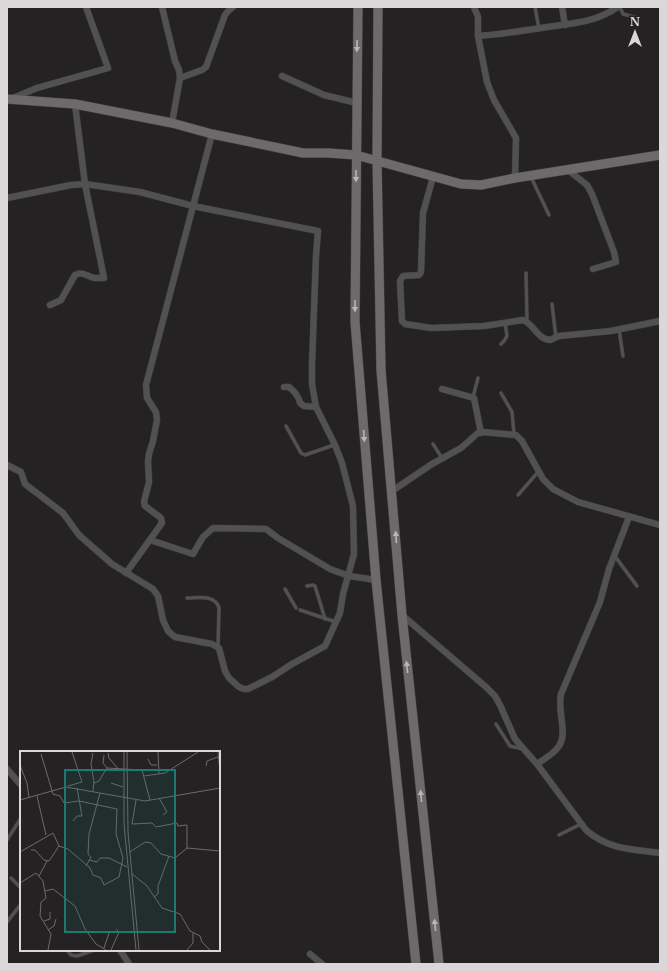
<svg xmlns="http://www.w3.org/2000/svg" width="667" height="971" font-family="'Libre Baskerville',serif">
<rect width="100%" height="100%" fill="#242222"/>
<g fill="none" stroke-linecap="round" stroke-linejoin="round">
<!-- lane casing -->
<g stroke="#413f3f" stroke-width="4">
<g id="lane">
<polyline points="535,7 539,29"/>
<polyline points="620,7 623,14 638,18"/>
<polyline points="531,177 549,215"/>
<polyline points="526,273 527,321"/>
<polyline points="552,304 556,338"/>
<polyline points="619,329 623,356"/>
<polyline points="501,344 504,341 507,336 505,322"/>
<polyline points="501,393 512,412 514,434"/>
<polyline points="473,397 478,378"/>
<polyline points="286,426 301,453 305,455 334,445"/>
<polyline points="433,444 442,458"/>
<polyline points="518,495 539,471"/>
<polyline points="614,555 637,586"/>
<polyline points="307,586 313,585 315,586 325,619"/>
<polyline points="285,589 296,608"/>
<path d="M187,598C198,598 215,594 219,608L218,647"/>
<polyline points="300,610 336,622"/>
<polyline points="496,724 510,746 523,749"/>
<polyline points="559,835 581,824"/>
<polyline points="7,840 21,818"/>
<polyline points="11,878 21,888"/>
<polyline points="7,922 21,904"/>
<polyline points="67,950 71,955 77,956 94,950"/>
</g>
</g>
<!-- street casing -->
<g stroke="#413f3f" stroke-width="7">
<g id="street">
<polyline points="162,7 175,61 179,70 180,78 172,123"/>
<polyline points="474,7 478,17 478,36 487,82 494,100 516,138 515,178"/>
<polyline points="562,7 565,25"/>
<path d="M478,36C504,34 529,30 554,26C578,23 597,21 618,7"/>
<polyline points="282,76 324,95 357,103"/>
<polyline points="180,78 202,70 206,67 225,15 229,10 233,7"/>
<polyline points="13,98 37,88 108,68 86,7"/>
<polyline points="568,170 587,185 592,194 614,252 616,262 593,269"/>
<path d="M433,177L423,213L421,272L419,275L403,276L400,281L402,321L405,324L431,328L484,326L523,320C534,324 537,339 550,340L559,336L611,331L660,321"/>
<polyline points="7,198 71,185 85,184 140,192 193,206 318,231 316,256 312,364 312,384 316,407 335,445 342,463 353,506 354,554 343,594 340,613 325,646 292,664 272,677 248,689 244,689 239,687 229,678 225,671 219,648 212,644 175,637 168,631 163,620 158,596 153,589 112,564 79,535 63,513 25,484 21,472 7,465"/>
<path d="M50,305L61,300L75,275C82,271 87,276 94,278C97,278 101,278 104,278L85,184L75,104"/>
<path d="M284,387H289C294,391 299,397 300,403L304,406L316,407"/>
<polyline points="442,389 474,398 481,433"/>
<polyline points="392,491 432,464 461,448 478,433 482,432 516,435 522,441 543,479 553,489 578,502 660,525"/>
<polyline points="150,540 193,554 203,537 213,528 266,529 278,538 330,569 349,576 376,580"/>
<polyline points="126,573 162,523 161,518 145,506 144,502 149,482 148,461 149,454 153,441 157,420 156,412 147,398 146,385 212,134"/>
<path d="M402,615L486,687L495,696L500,705L515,739L537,764L586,830C609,850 631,849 660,853"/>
<path d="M537,764C544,759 554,754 559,746C568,733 557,711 561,694L600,602L609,569L629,517"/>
<polyline points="7,769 21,785"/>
<polyline points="120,950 129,964"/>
<polyline points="310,954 322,964"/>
</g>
</g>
<!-- secondary casing -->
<g stroke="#413f3f" stroke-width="10">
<g id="secondary">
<polyline points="358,7 355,322 376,580 416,964"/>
<polyline points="378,7 377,160 381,370 402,615 439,964"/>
<polyline points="7,99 75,104 172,123 212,134 303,153 328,153 356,155 461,184 481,185 515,178 660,155"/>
</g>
</g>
<!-- lane -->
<use href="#lane" stroke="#525151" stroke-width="3"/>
<!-- street -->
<use href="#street" stroke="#525151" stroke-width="6"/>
<!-- secondary -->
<use href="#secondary" stroke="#6d6a6b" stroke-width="9"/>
</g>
<!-- one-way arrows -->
<defs><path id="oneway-solid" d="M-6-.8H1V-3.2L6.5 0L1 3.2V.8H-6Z"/></defs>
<g fill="#b9b6b7">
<use href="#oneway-solid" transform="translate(357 46) rotate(91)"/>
<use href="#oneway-solid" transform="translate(356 176) rotate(90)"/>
<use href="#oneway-solid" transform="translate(355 306) rotate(90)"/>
<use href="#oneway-solid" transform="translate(364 436) rotate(86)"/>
<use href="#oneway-solid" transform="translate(396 537) rotate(-94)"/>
<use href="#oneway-solid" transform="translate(407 667) rotate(-96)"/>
<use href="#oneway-solid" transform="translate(421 796) rotate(-96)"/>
<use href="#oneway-solid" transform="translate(435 925) rotate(-96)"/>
</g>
<!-- overview -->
<g transform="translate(20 751)">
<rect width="200" height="200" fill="#242222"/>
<path fill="none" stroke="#6c6a6a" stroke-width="1" d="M104,1V73L116,199M107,1L108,81L119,199M138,1L139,23M198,1L200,20M73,2L71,13L74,31L73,40M88,2L89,7L99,19M21,3L33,43L40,45L44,52L59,50L97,58L96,83L103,107L99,126L84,134L81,127L73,124L70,117L48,98L39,95M84,4L83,12L87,17M128,8L131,14H137M0,14L7,32L9,47M186,15L187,10L198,6M124,25L145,22L178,1M74,32L79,30L87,17L122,19L130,49M91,32L103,36M48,35L62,31L52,1M17,45L26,84M139,47L147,61L143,64M0,49L46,36L125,50L200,37M116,49L112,73L132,72L136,76L157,72L158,75L167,74V98M53,70L57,65H62L57,37M0,101L33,82L39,95L29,110L24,109L15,99H11M110,101L125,91L131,92L141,103L155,107L167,97L200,100M69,109L77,111L80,107H89L107,116M66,115L71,106L68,103L69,83L80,42M111,122L127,135L142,157L160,163L170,180L180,185L182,191L190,199M19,125L27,110M0,132L16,122L23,130L26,147L21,151L20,165L31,183L28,199M25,140L33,138L55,155L65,178L76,193L86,199M134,146L138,143V135L149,105M24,170L30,168V161M28,179L34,175L36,168M84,197L89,182M91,199L99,181L96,178M167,199L173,192V182"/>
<path fill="#197b73" fill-opacity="0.15" stroke="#197b73" stroke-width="2" d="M45,19H155V181H45Z"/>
<rect width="200" height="200" fill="none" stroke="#d9d7d7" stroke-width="2"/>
</g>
<!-- border -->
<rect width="667" height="971" fill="none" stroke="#d9d7d7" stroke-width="16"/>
<!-- north arrow -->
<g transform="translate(635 32)" stroke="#242222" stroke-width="3" paint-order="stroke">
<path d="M0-3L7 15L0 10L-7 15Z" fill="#d9d7d7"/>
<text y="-6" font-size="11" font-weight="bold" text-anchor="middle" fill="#d9d7d7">N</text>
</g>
</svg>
